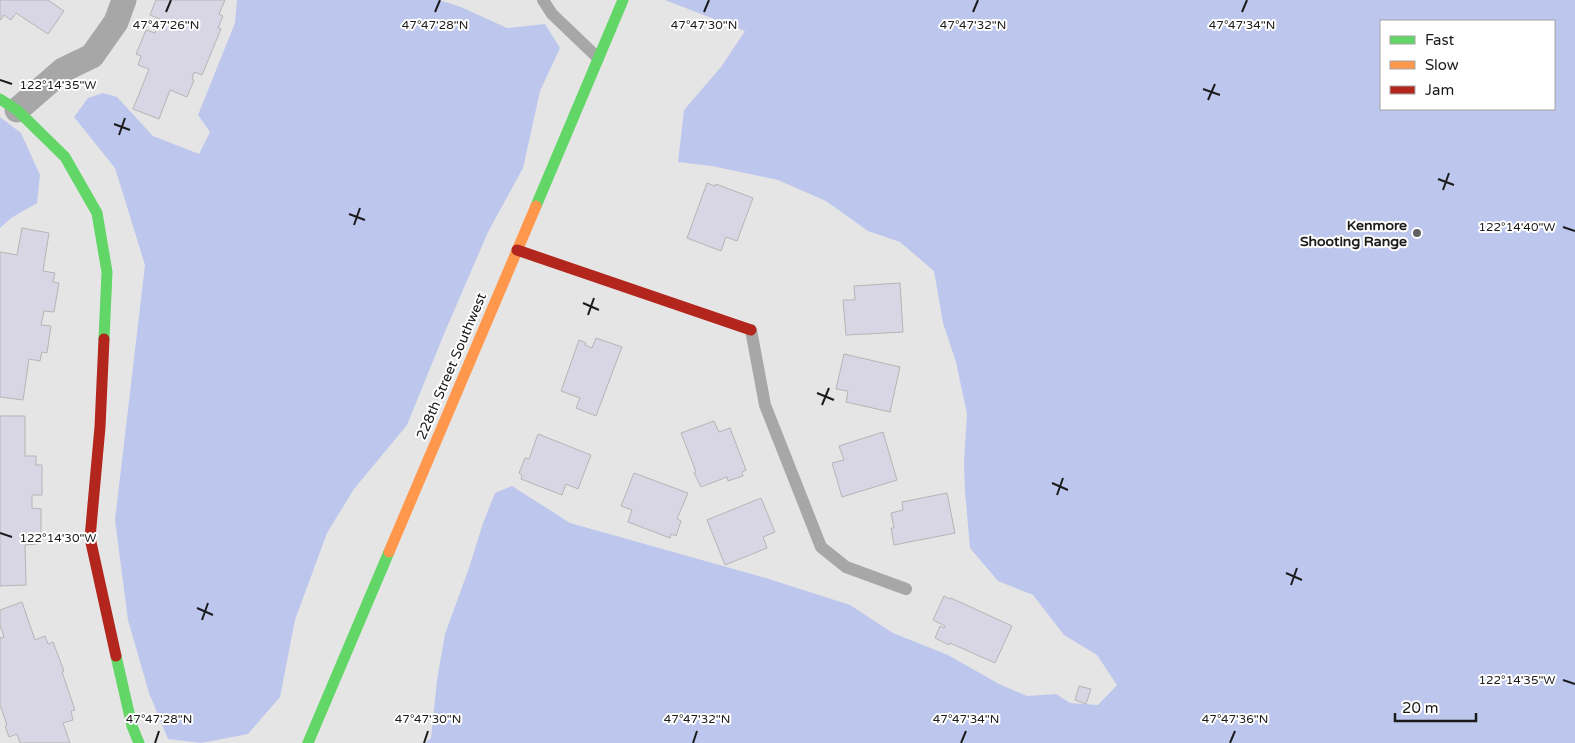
<svg xmlns="http://www.w3.org/2000/svg" width="1575" height="743" font-family="'Varela Round',sans-serif">
<rect width="100%" height="100%" fill="#e5e5e5"/>
<!-- green -->
<g fill="#bdc7ed" fill-rule="evenodd">
<polygon points="237,0 439,0 461,7 507,28 545,24 560,48 540,91 523,168 488,232 444,334 407,425 354,489 327,533 295,620 280,697 248,734 201,743 168,739 149,693 128,620 115,520 145,265 115,168 74,117 88,98 103,93 117,97 153,136 199,154 210,132 198,115 235,23"/>
<path d="M665,0H1575V743H425L431,738L437,680L445,634L469,568L483,523L495,493L512,486L570,523L769,579L850,605L893,633L948,655L999,684L1027,696L1056,694L1070,703L1098,705L1117,685L1097,655L1064,635L1033,595L998,581L970,548L965,491L964,461L967,414L956,362L943,323L934,271L900,242L868,231L826,201L778,180L712,166L678,162L684,110L721,67L745,31ZM1381,21H1554V109H1381Z"/>
<polygon points="0,117 21,133 40,175 37,203 11,218 0,228"/>
</g>
<!-- building -->
<g fill="#d8d6e4" stroke="#b5b5b5">
<polygon points="0,0 48,0 64,11 48,34 16,13 11,20 4,15 1,20 0,19"/>
<polygon points="156,0 225,0 219,14 223,16 218,28 221,29 202,75 194,72 192,79 194,80 187,97 170,90 159,119 133,109 149,69 138,65 141,56 136,54 146,30 155,33 160,19 150,15"/>
<polygon points="707,183 715,186 716,184 753,198 737,241 726,237 721,251 687,238"/>
<polygon points="22,228 49,233 43,271 55,273 53,282 59,283 54,312 44,311 41,325 51,326 47,353 42,352 40,361 29,359 23,400 0,397 0,252 17,255"/>
<polygon points="900,283 903,332 846,335 843,300 855,300 854,286"/>
<polygon points="596,338 622,347 596,416 576,408 580,398 561,391 579,340 586,343 585,345 592,348"/>
<polygon points="844,354 900,367 890,412 846,402 848,391 836,389"/>
<polygon points="0,416 25,416 25,456 36,456 36,465 42,465 42,495 32,495 32,508 41,509 41,535 36,535 37,544 25,545 26,585 0,586"/>
<polygon points="714,421 719,432 730,428 746,470 742,472 743,476 728,481 727,477 701,487 694,473 696,472 681,433"/>
<polygon points="883,432 897,480 842,497 832,463 844,460 839,446"/>
<polygon points="538,434 591,455 578,489 566,484 562,495 521,479 522,475 519,473 525,458 529,459"/>
<polygon points="634,473 688,493 677,519 681,521 676,536 671,534 670,538 628,522 632,510 621,506"/>
<polygon points="947,493 955,533 894,545 891,528 894,528 891,513 903,510 902,502"/>
<polygon points="761,498 775,532 763,537 767,548 725,565 707,520"/>
<polygon points="944,596 950,599 951,598 1012,626 995,663 950,643 949,645 935,638 940,626 944,628 945,626 933,620"/>
<polygon points="22,602 35,640 45,636 48,644 53,642 64,671 62,672 75,710 71,711 73,720 63,723 70,743 20,743 17,734 9,737 5,726 7,725 0,705 0,638 4,637 0,625 0,610"/>
<polygon points="1079,686 1091,689 1086,704 1075,700"/>
</g>
<g fill="none" stroke-linecap="round" stroke-linejoin="round">
<!-- lane -->
<g stroke="#a8a7a7" stroke-width="12">
<polyline points="543,0 552,14 598,58"/>
<polyline points="751,330 765,405 821,547 846,567 906,589"/>
</g>
<!-- street -->
<polyline stroke="#a8a7a7" stroke-width="25" points="17,110 63,70 92,56 116,22 124,0"/>
<!-- fast -->
<g stroke="#63d668" stroke-width="11">
<polyline points="0,99 17,110 65,157 97,213 107,272 104,339"/>
<polyline points="536,206 623,0"/>
<polyline points="116,656 132,726 139,743"/>
<polyline points="308,743 389,552"/>
</g>
<!-- slow -->
<polyline stroke="#ff974d" stroke-width="11" points="389,552 536,206"/>
<!-- jam -->
<g stroke="#b3261e" stroke-width="11">
<polyline points="517,250 751,330"/>
<polyline points="104,339 100,427 90,538 116,656"/>
</g>
</g>
<!-- ticks -->
<path fill="none" stroke="#1b1b1b" stroke-width="2" d="M166,12L171,0M435,12L440,0M704,12L709,0M973,12L978,0M1242,12L1247,0M0,80L12,84M1203,89L1220,95M1208,100L1215,84M114,124L130,130M119,135L125,118M1438,179L1454,185M1443,190L1449,173M349,214L365,220M354,225L360,208M1563,227L1575,231M583,303L599,310M588,315L594,298M817,393L834,400M822,405L829,388M1052,483L1068,490M1057,495L1063,478M0,533L12,537M1286,573L1302,580M1291,585L1297,568M197,608L213,615M202,620L208,603M1563,680L1575,684M155,743L159,731M424,743L428,731M693,743L697,731M961,743L966,731M1230,743L1235,731"/>
<!-- markers -->
<circle fill="#626262" stroke="#fff" stroke-width="2" cx="1417" cy="233" r="5"/>
<g text-anchor="middle" stroke-width="4" stroke-linejoin="round" paint-order="stroke">
<!-- poi labels -->
<g font-size="14" font-weight="bold" fill="#1b1b1b" stroke="#fff" text-anchor="end">
<text x="1407" y="230">Kenmore<tspan x="1407" dy="16">Shooting Range</tspan></text>
</g>
<!-- street labels -->
<g font-size="14" fill="#1b1b1b" stroke="#fff">
<text transform="translate(451 366) rotate(-67)" y="5">228th Street Southwest</text>
</g>
</g>
<g font-size="12" text-anchor="middle" fill="#1b1b1b" stroke="#fff" stroke-width="4" stroke-linejoin="round" paint-order="stroke">
<text x="166" y="29">47°47'26"N</text>
<text x="435" y="29">47°47'28"N</text>
<text x="704" y="29">47°47'30"N</text>
<text x="973" y="29">47°47'32"N</text>
<text x="1242" y="29">47°47'34"N</text>
<text x="58" y="89">122°14'35"W</text>
<text x="1517" y="231">122°14'40"W</text>
<text x="58" y="542">122°14'30"W</text>
<text x="1517" y="684">122°14'35"W</text>
<text x="159" y="723">47°47'28"N</text>
<text x="428" y="723">47°47'30"N</text>
<text x="697" y="723">47°47'32"N</text>
<text x="966" y="723">47°47'34"N</text>
<text x="1235" y="723">47°47'36"N</text>
</g>
<!-- legend -->
<rect x="1380" y="20" width="175" height="90" fill="#ffffff" stroke="#a4a4a4"/>
<rect x="1390" y="36" width="25" height="8" fill="#63d668" stroke="#a4a4a4"/>
<text x="1425" y="45" font-size="15" fill="#1b1b1b">Fast</text>
<rect x="1390" y="61" width="25" height="8" fill="#ff974d" stroke="#a4a4a4"/>
<text x="1425" y="70" font-size="15" fill="#1b1b1b">Slow</text>
<rect x="1390" y="86" width="25" height="8" fill="#b3261e" stroke="#a4a4a4"/>
<text x="1425" y="95" font-size="15" fill="#1b1b1b">Jam</text>
<!-- scale -->
<path d="M1395 713v8h81v-8" fill="none" stroke="#1b1b1b" stroke-width="2.5"/>
<text x="1402" y="713" font-size="15" fill="#1b1b1b" stroke="#ffffff" stroke-width="4" paint-order="stroke">20 m</text>
</svg>
